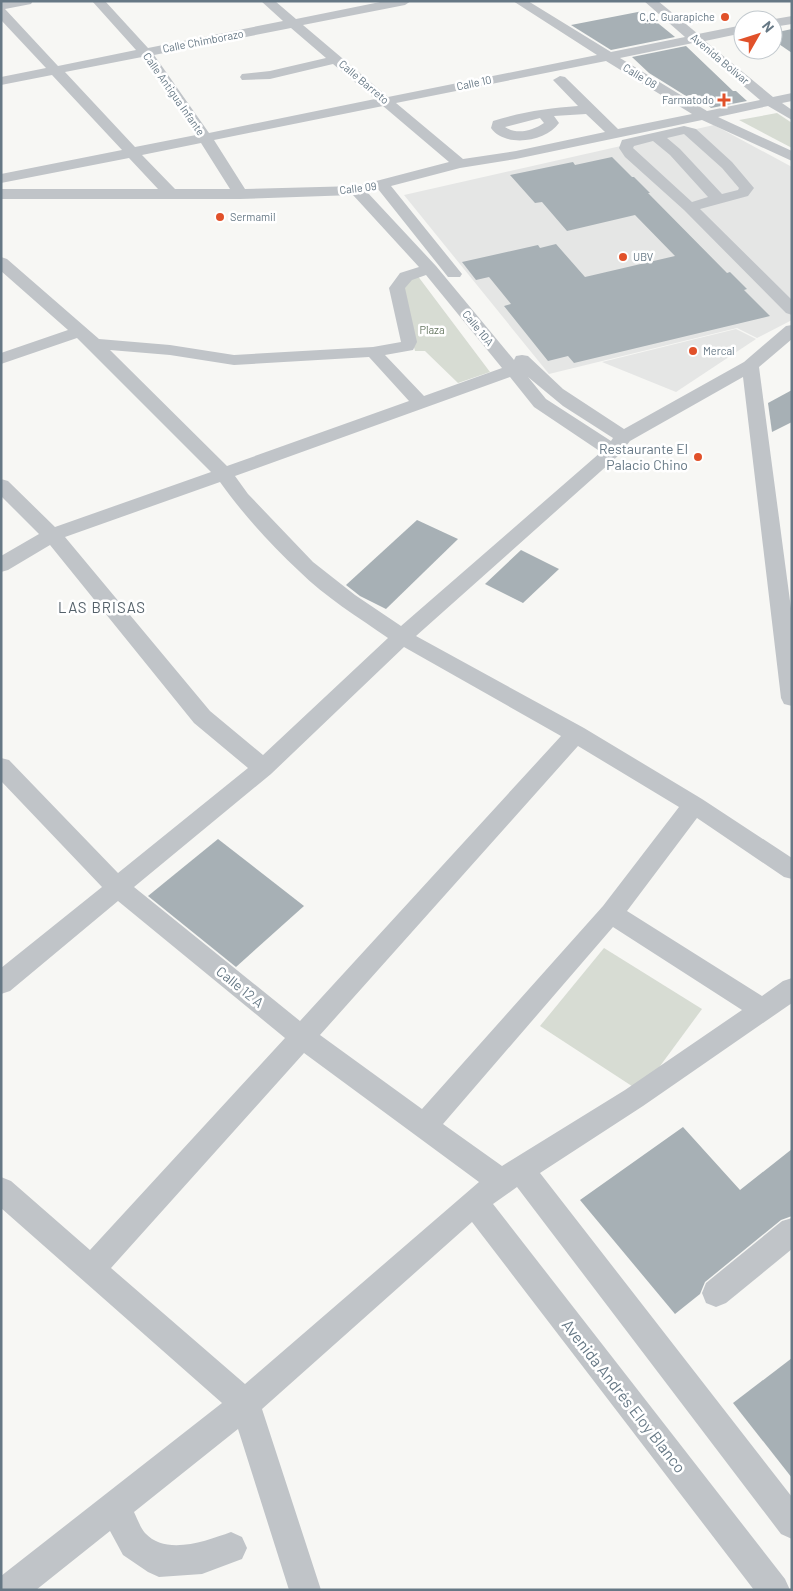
<svg xmlns="http://www.w3.org/2000/svg" width="793" height="1591" font-family="Barlow,sans-serif">
<rect width="100%" height="100%" fill="#f7f7f4"/>
<!-- built -->
<g fill="#e5e6e5">
<polygon points="714,125 792,167 792,320 757,338 737,328 549,374 404,195"/>
<polygon points="736,329 756,339 676,392 602,362"/>
</g>
<!-- green -->
<g fill="#d7dcd3">
<polygon points="777,113 792,123 792,148 739,120"/>
<polygon points="417,275 490,372 458,383 425,351 415,351 399,290"/>
<polygon points="604,948 702,1009 641,1092 540,1026"/>
</g>
<!-- building -->
<g fill="#a7b0b5">
<polygon points="643,11 675,37 611,50 571,25"/>
<polygon points="792,29 792,53 773,40 773,33"/>
<polygon points="686,46 733,91 736,91 747,101 711,108 696,94 686,96 649,73 632,57"/>
<polygon points="612,157 632,177 634,177 650,193 648,193 727,273 730,272 747,289 744,290 770,316 574,363 568,356 548,361 504,306 511,304 489,277 476,280 462,262 538,245 540,248 556,244 585,277 675,256 635,215 567,231 542,202 535,203 510,175 573,162 575,165"/>
<polygon points="792,390 792,422 772,432 768,403"/>
<polygon points="417,520 458,539 386,609 360,596 346,585"/>
<polygon points="521,550 559,569 523,603 485,584"/>
<polygon points="218,839 304,906 236,967 148,896"/>
<polygon points="683,1127 740,1190 792,1149 792,1216 781,1220 705,1282 700,1294 675,1314 580,1200"/>
<polygon points="792,1358 792,1478 733,1403"/>
</g>
<g fill="none" stroke-linecap="round" stroke-linejoin="round">
<!-- minor -->
<g fill="#c0c4c8" fill-rule="evenodd">
<path d="M6,1H33L31,4L5,9L58,66L136,50L92,1H105L148,48L283,21L261,1H275L296,19L385,1H411L405,5L303,25L388,97L597,55L513,1H528L611,52L685,37L644,1H658L698,34L743,25V33L705,41L773,97L792,93V101L782,103L792,110V120L768,106L718,117L792,151V161L702,120L516,159L460,168L391,186L462,274L460,277H448L378,189L367,192L436,266L514,360L516,356L522,355L528,356L563,389L624,429L744,362L786,326L792,325V339L759,367L792,616V706L784,704L781,698L743,377L630,441L619,455L416,636L584,728L702,799L792,858V879L784,877L697,818L627,911L762,996L783,981L792,978V1003L643,1106L540,1173L792,1497V1539L781,1534L517,1187L493,1204L785,1579L790,1590H754L472,1222L262,1409L321,1590H289L238,1429L134,1512C137,1518 140,1527 145,1533C166,1556 206,1541 231,1532L242,1537L247,1548L242,1559L202,1574L159,1577L148,1572L123,1555L110,1531L36,1590H1V1576L222,1403L1,1208V1177L11,1181L90,1250L285,1038L118,901L10,991L1,994V968L102,887L1,781V758L9,760L118,873L248,768L194,723L50,545L8,570L1,572V556L39,534L1,496V479L8,481L55,527L211,472L77,338L1,364V353L68,330L1,271V257L7,259L99,339L170,345L234,355L373,347L401,342L389,288L400,273L419,267L353,195L240,199H1V189H158L129,158L1,183V174L122,150L52,75L1,85V77L46,68L1,20V2ZM291,28L326,58L270,71L242,74L240,77L242,80L270,79L333,64L375,99L209,133L154,55ZM693,43L760,100L707,111L620,58ZM142,57L196,135L135,147L65,72ZM606,61L692,114L618,129L565,77L560,76L553,80L578,106C549,108 521,112 493,121L491,128C505,148 546,142 559,123L554,116L586,114L605,132L516,151L463,159L396,103ZM383,106L449,162L357,186L245,189L214,140ZM540,118L544,123C532,131 517,135 505,127ZM201,143L230,189H175L142,155ZM426,275L502,368L424,396L385,355L413,350L417,342L405,288L412,280ZM110,350L170,355L234,365L369,357L409,401L227,466ZM510,377L534,407L601,452L401,626L355,595L313,562L248,494L235,476ZM528,377L563,406L613,438L611,441L546,399ZM220,482C242,513 270,544 299,571C325,597 358,617 388,638L263,755L210,711L65,537ZM404,647L561,736L300,1021L134,887L271,774ZM578,746L679,807L603,906L422,1109L320,1035ZM613,927L742,1010L625,1090L502,1166L443,1124ZM304,1053L479,1182L245,1384L111,1268Z"/>
<polygon points="792,16 792,24 773,27 773,20 769,20"/>
<path d="M684,126L696,129L732,162L754,188L748,196L700,209L792,300V315L786,313L684,210L625,157L619,148L622,140ZM684,134L722,168L739,188L738,190L722,194L680,149L667,138ZM653,141L670,155L708,197L692,202L633,148L634,146Z"/>
<polygon points="792,1218 792,1249 726,1303 716,1307 706,1303 702,1293 706,1283 782,1221"/>
</g>
</g>
<!-- markers -->
<g fill="#e1512a" stroke="#fff" stroke-width="2">
<circle cx="725" cy="17" r="5"/>
<path d="M721.5 92.5h5v5h5v5h-5v5h-5v-5h-5v-5h5z"/>
<circle cx="220" cy="217" r="5"/>
<circle cx="623" cy="257" r="5"/>
<circle cx="693" cy="351" r="5"/>
<circle cx="698" cy="457" r="5"/>
</g>
<g text-anchor="middle" stroke-width="5" stroke-linejoin="round" paint-order="stroke">
<!-- far-poi labels -->
<g font-size="11" fill="#667885" stroke="#fff" text-anchor="start">
<text x="715" y="21" text-anchor="end">C.C. Guarapiche</text>
<text x="714" y="104" text-anchor="end">Farmatodo</text>
<text x="230" y="221">Sermamil</text>
<text x="633" y="261">UBV</text>
<text x="703" y="355">Mercal</text>
</g>
<!-- far-street labels -->
<g font-size="11" fill="#667885" stroke="#fff">
<text transform="translate(203 41) rotate(-11)" y="4">Calle Chimborazo</text>
<text transform="translate(720 59) rotate(40)" y="4">Avenida Bolívar</text>
<text transform="translate(640 76) rotate(31)" y="4">Calle 08</text>
<text transform="translate(364 82) rotate(40)" y="4">Calle Barreto</text>
<text transform="translate(474 83) rotate(-12)" y="4">Calle 10</text>
<text transform="translate(174 94) rotate(55)" y="4">Calle Antigua Infante</text>
<text transform="translate(358 188) rotate(-7)" y="4">Calle 09</text>
<text transform="translate(478 328) rotate(51)" y="4">Calle 10A</text>
</g>
<!-- far-park labels -->
<g font-size="11" fill="#667761" stroke="#fff">
<text x="432" y="334">Plaza</text>
</g>
<!-- poi labels -->
<g font-size="14" fill="#667885" stroke="#fff" text-anchor="end">
<text x="688" y="454">Restaurante El<tspan x="688" dy="16">Palacio Chino</tspan></text>
</g>
<!-- street labels -->
<g font-size="14" fill="#667885" stroke="#fff">
<text transform="translate(240 987) rotate(39)" y="5">Calle 12 A</text>
</g>
<!-- neighbourhood labels -->
<g font-size="15" letter-spacing="1" fill="#54616a" stroke="#fff">
<text x="102" y="613">LAS BRISAS</text>
</g>
<!-- near-street labels -->
<g font-size="16" fill="#667885" stroke="#fff">
<text transform="translate(624 1396) rotate(52)" y="6">Avenida Andrés Eloy Blanco</text>
</g>
</g>
<!-- border -->
<rect width="793" height="1591" fill="none" stroke="#667885" stroke-width="5"/>
<!-- north arrow -->
<g transform="translate(758 35) rotate(51)"><circle r="24" fill="#ffffff" stroke="#c2c9ce"/>
<path d="M0-4L9 19L0 12L-9 19Z" fill="#e1512a"/>
<text y="-8" font-size="14" font-weight="bold" text-anchor="middle" fill="#667885">N</text>
</g>
</svg>
